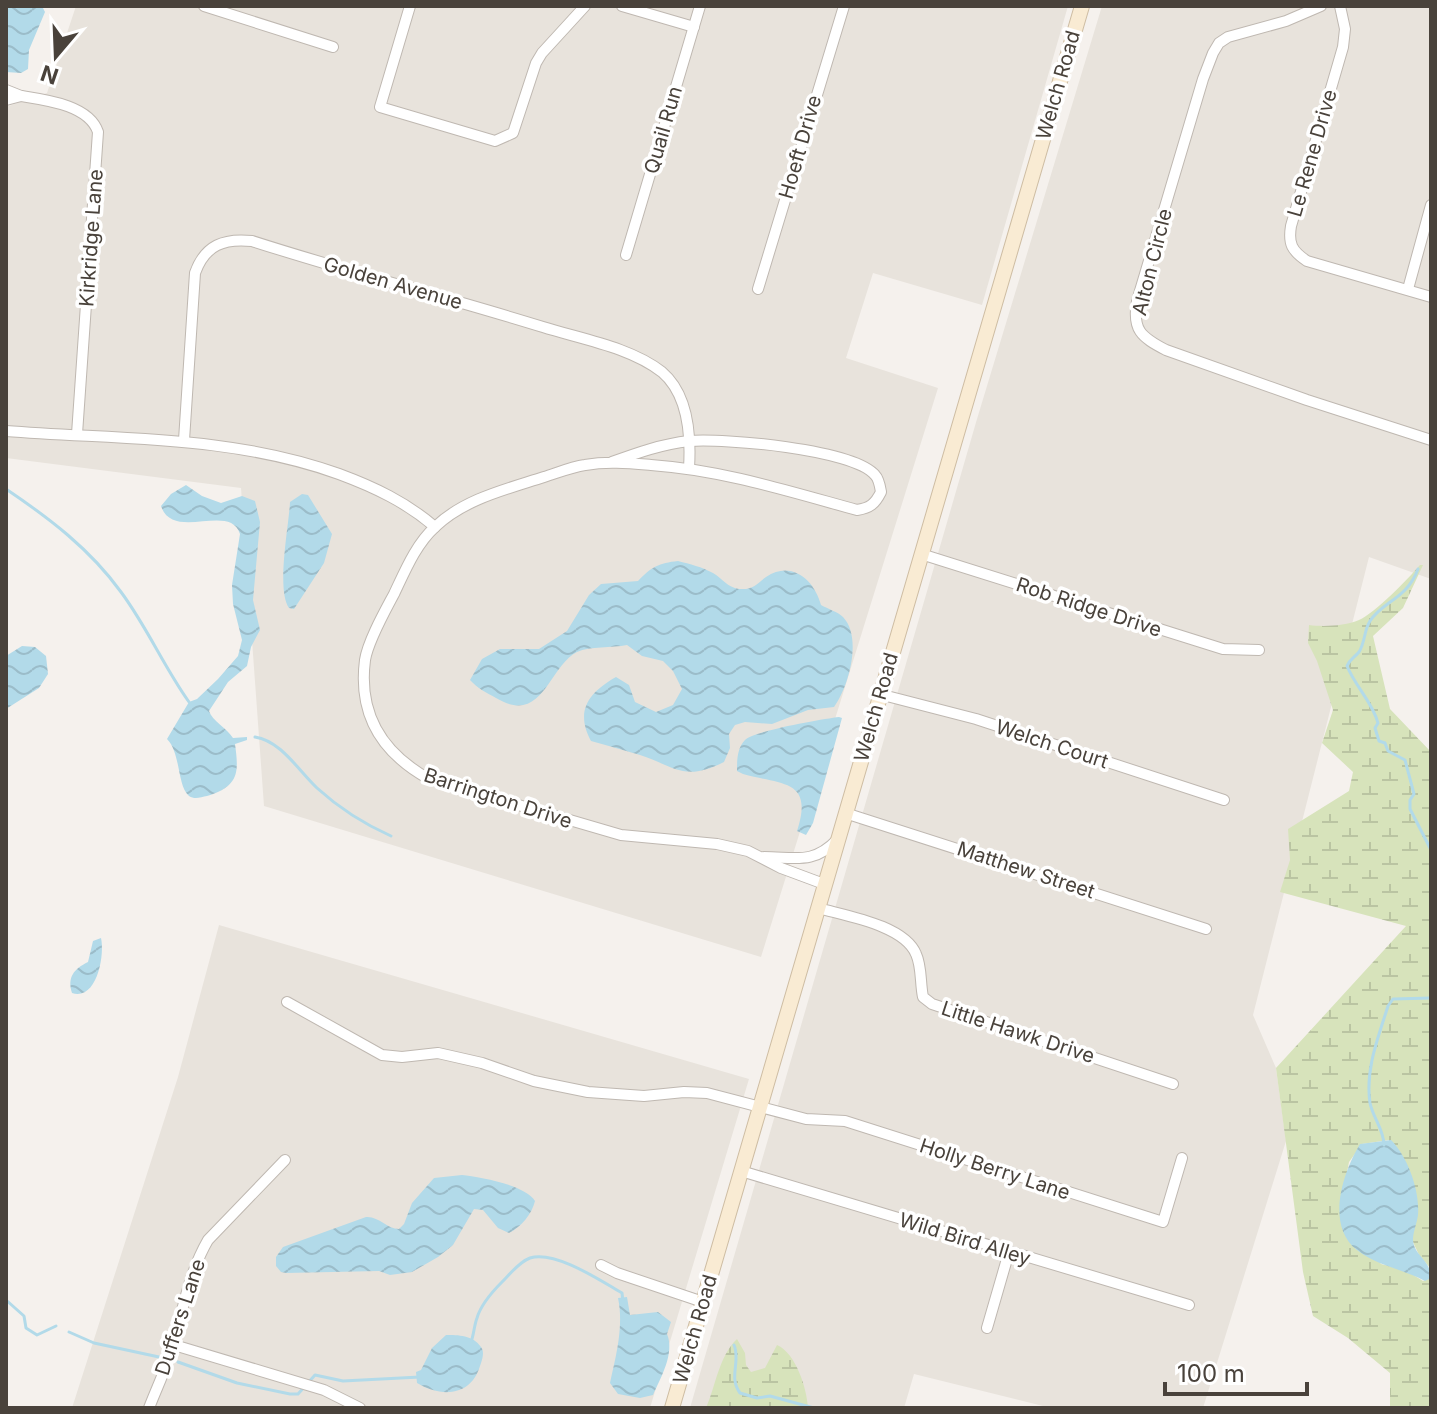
<svg xmlns="http://www.w3.org/2000/svg" width="1437" height="1414" font-family="Inter,sans-serif">
<defs>
<pattern id="wetland-marsh" width="20" height="14" patternUnits="userSpaceOnUse" patternTransform="scale(2)"><rect width="20" height="14" fill="#d7e3bb"/><path d="M1 5h8M5 5V1M11 12h8M15 12V8" fill="none" stroke="#bac4a2"/></pattern>
<pattern id="water-waves" width="16" height="10" patternUnits="userSpaceOnUse" patternTransform="scale(2)"><rect width="16" height="10" fill="#b2dae9"/><path d="M0 5q4-4 8 0t8 0" fill="none" stroke="#9bbcc9"/></pattern>
</defs>
<rect width="100%" height="100%" fill="#f5f1ed"/>
<!-- residential -->
<g fill="#e8e3dc">
<polygon points="76,6 1068,6 982,305 873,273 846,358 938,388 761,957 264,806 241,488 6,458 6,107 47,93"/>
<polygon points="1102,6 1431,6 1431,579 1369,557 1253,1015 1276,1068 1286,1141 1203,1408 1051,1408 914,1374 904,1408 690,1408 977,419"/>
<polygon points="219,925 749,1079 650,1408 72,1408 178,1077"/>
</g>
<!-- wetland -->
<g fill="url(#wetland-marsh)">
<path d="M1420,565H1423L1403,608L1373,636L1390,709L1431,752V1269L1419,1255L1413,1242L1389,1140L1362,1144L1349,1162L1340,1209L1381,1264L1407,1271L1423,1281L1431,1278V1408H1390V1373L1348,1338L1313,1316L1303,1272L1276,1068L1406,926L1280,892L1290,860L1288,829L1349,791L1353,772L1322,743L1333,710L1317,661L1308,643L1309,625C1323,627 1345,626 1359,620C1375,613 1408,579 1420,565Z"/>
<path d="M737,1339L745,1353L746,1365L751,1372L765,1368L777,1345C796,1353 807,1389 808,1408H706C716,1385 719,1356 737,1339Z"/>
</g>
<!-- water -->
<g fill="url(#water-waves)">
<polygon points="6,6 42,6 45,12 29,50 28,69 21,73 6,72"/>
<path d="M186,485L202,496L221,503L242,496L255,501L260,522L253,600L260,630L251,647L247,666L228,682L209,711C212,721 227,728 233,738L247,737V740L235,744C239,773 239,786 207,796C201,797 195,800 189,796C177,786 181,753 167,739L189,702L197,699L218,679L238,656L242,640L233,604L232,585L240,534C230,502 173,542 161,506L171,494Z"/>
<path d="M302,494L308,495L332,534L324,563L294,609L289,608C276,590 289,525 290,502Z"/>
<path d="M678,561C690,564 702,567 713,573C723,579 727,587 739,589C754,590 756,584 766,577C792,559 815,581 821,605C828,609 838,612 843,617C863,638 848,688 834,707L808,710L772,724L745,722L735,725L729,734L730,748L724,762C684,782 676,767 640,755C624,750 608,746 591,741C575,711 588,693 616,677L629,685L635,702L656,712L673,705L682,689L673,671L663,661L642,656L627,645C612,648 590,646 577,652C548,667 543,726 496,698C487,693 477,688 470,680L482,659L500,649H539L567,631L589,595L601,584L638,581C651,567 659,563 678,561Z"/>
<polygon points="22,646 35,647 46,656 48,674 39,688 6,709 6,656"/>
<path d="M839,717L842,718L813,823L806,835L797,831C814,779 782,785 743,774L737,771C737,761 737,748 745,740C754,731 822,719 839,717Z"/>
<path d="M101,938C105,955 97,1001 72,993C67,977 74,969 88,962L93,941Z"/>
<path d="M1391,1140C1408,1157 1420,1191 1418,1215C1417,1223 1413,1232 1413,1240C1414,1256 1431,1260 1431,1278L1425,1281C1403,1269 1377,1266 1357,1250C1325,1225 1343,1172 1360,1144Z"/>
<path d="M462,1175C480,1177 526,1185 535,1201C532,1214 521,1227 509,1233L498,1228L483,1210L474,1209L453,1245L438,1257L412,1272L390,1275L379,1271L286,1273L281,1272L276,1266V1257L283,1247L366,1217C379,1216 387,1229 399,1229L404,1224L412,1203L434,1178Z"/>
<path d="M627,1297L630,1315L658,1312L671,1322L667,1334C675,1353 661,1377 653,1395L640,1398L618,1394L610,1383C616,1356 624,1326 618,1298Z"/>
<path d="M446,1335C458,1335 473,1335 481,1347C485,1352 482,1360 480,1366C471,1396 442,1398 417,1383L416,1372L421,1370L432,1348Z"/>
</g>
<g fill="none" stroke-linecap="round" stroke-linejoin="round">
<!-- stream -->
<g stroke="#b2dae9" stroke-width="3">
<path d="M6,489C49,518 90,549 121,592C147,627 164,667 189,702"/>
<path d="M1418,569C1407,599 1383,601 1370,621C1364,630 1365,643 1359,652C1354,658 1350,659 1347,666C1355,686 1373,703 1378,723L1375,728L1379,741L1385,743L1388,751L1405,760L1414,794L1410,800V809L1431,850"/>
<path d="M255,737C281,741 298,770 317,788C339,808 364,824 391,836"/>
<path d="M1384,1145C1384,1130 1373,1118 1370,1103C1365,1070 1378,1038 1388,1006L1393,999L1431,998"/>
<polyline points="6,1300 24,1316 26,1328 37,1335 56,1326"/>
<polyline points="69,1332 94,1343 159,1357"/>
<path d="M471,1342C474,1334 474,1326 477,1318C481,1304 492,1292 502,1282C510,1274 519,1262 530,1258C555,1250 601,1281 622,1293L623,1302"/>
<path d="M734,1345C741,1361 728,1377 740,1393L757,1398L770,1396L814,1408"/>
<polyline points="178,1362 237,1383 290,1394 298,1394 315,1375 343,1381 420,1377"/>
</g>
<!-- street casing -->
<g stroke="#bfb8b1" stroke-width="12">
<g id="street">
<polyline points="204,6 333,47"/>
<polyline points="410,6 380,107 495,141 513,133 536,63 542,53 585,6"/>
<polyline points="622,6 694,27"/>
<path d="M1321,6L1286,21L1228,37L1219,43L1213,53L1203,79L1137,301C1132,330 1141,337 1166,350L1307,400L1431,440"/>
<path d="M1340,6L1345,29L1343,47L1291,226C1288,244 1292,251 1307,261L1431,297"/>
<polyline points="6,90 21,96 6,100"/>
<path d="M21,96C46,100 89,105 98,132L77,434"/>
<polyline points="626,255 700,6"/>
<polyline points="758,289 844,6"/>
<polyline points="1408,289 1431,205"/>
<path d="M6,431C119,440 231,435 339,474C374,487 406,502 435,527"/>
<path d="M184,440L195,273C205,245 224,238 252,241C348,272 446,297 543,327C581,339 630,347 662,372C689,395 691,436 689,468"/>
<path d="M612,462C637,453 662,444 689,441C723,438 853,449 875,475C879,479 880,486 881,492C875,504 870,508 857,510C788,491 722,470 651,465C628,463 607,461 585,465C571,467 557,473 544,477C507,489 464,499 435,527C416,544 405,571 394,594C385,611 368,641 365,660C358,714 382,753 429,779L621,835L717,844L748,851L781,868L824,884"/>
<polyline points="921,554 1223,649 1259,650"/>
<polyline points="879,694 976,719 1224,800"/>
<polyline points="845,813 1206,929"/>
<path d="M764,857C795,857 813,865 837,840"/>
<path d="M818,908C846,916 904,925 916,954C922,967 920,983 923,997L932,1004L1173,1084"/>
<polyline points="287,1002 382,1055 402,1057 438,1053 482,1063 534,1081 588,1092 644,1096 684,1092 707,1093 806,1119 845,1121 1163,1222 1182,1158"/>
<polyline points="741,1171 1189,1305"/>
<polyline points="601,1265 617,1273 703,1302"/>
<polyline points="987,1328 1009,1252"/>
<polyline points="174,1345 324,1390 360,1408"/>
<path d="M149,1408C157,1387 168,1365 174,1342C183,1307 190,1271 208,1240L285,1160"/>
</g>
</g>
<!-- secondary casing -->
<g stroke="#cebda3" stroke-width="16">
<polyline id="secondary" points="672,1408 1082,6"/>
</g>
<!-- street -->
<use href="#street" stroke="#fff" stroke-width="10"/>
<!-- secondary -->
<use href="#secondary" stroke="#f9ebd3" stroke-width="14"/>
</g>
<g text-anchor="middle" stroke-width="7" stroke-linejoin="round" paint-order="stroke">
<!-- street labels -->
<g font-size="20" fill="#49423b" stroke="#fff">
<text transform="translate(1058 85) rotate(-74)" y="7">Welch Road</text>
<text transform="translate(663 130) rotate(-74)" y="7">Quail Run</text>
<text transform="translate(800 147) rotate(-74)" y="7">Hoeft Drive</text>
<text transform="translate(1312 153) rotate(-74)" y="7">Le Rene Drive</text>
<text transform="translate(91 238) rotate(-86)" y="7">Kirkridge Lane</text>
<text transform="translate(1152 262) rotate(-76)" y="7">Alton Circle</text>
<text transform="translate(393 283) rotate(16)" y="7">Golden Avenue</text>
<text transform="translate(1089 607) rotate(18)" y="7">Rob Ridge Drive</text>
<text transform="translate(876 707) rotate(-74)" y="7">Welch Road</text>
<text transform="translate(1052 744) rotate(18)" y="7">Welch Court</text>
<text transform="translate(498 798) rotate(18)" y="7">Barrington Drive</text>
<text transform="translate(1026 870) rotate(18)" y="7">Matthew Street</text>
<text transform="translate(1018 1032) rotate(18)" y="7">Little Hawk Drive</text>
<text transform="translate(995 1169) rotate(18)" y="7">Holly Berry Lane</text>
<text transform="translate(965 1239) rotate(17)" y="7">Wild Bird Alley</text>
<text transform="translate(180 1317) rotate(-72)" y="7">Duffers Lane</text>
<text transform="translate(695 1329) rotate(-74)" y="7">Welch Road</text>
</g>
</g>
<!-- border -->
<rect width="1437" height="1414" fill="none" stroke="#49423b" stroke-width="16"/>
<!-- north arrow -->
<g transform="translate(56 56) rotate(199)" stroke="#ffffff" stroke-width="6" paint-order="stroke">
<path d="M0-6L14 30L0 20L-14 30Z" fill="#49423b"/>
<text y="-12" font-size="22" font-weight="bold" text-anchor="middle" fill="#49423b">N</text>
</g>
<!-- scale -->
<path d="M1165 1382v12h142v-12" fill="none" stroke="#49423b" stroke-width="4"/>
<text x="1177" y="1382" font-size="24" fill="#49423b" stroke="#ffffff" stroke-width="6" paint-order="stroke">100 m</text>
</svg>
